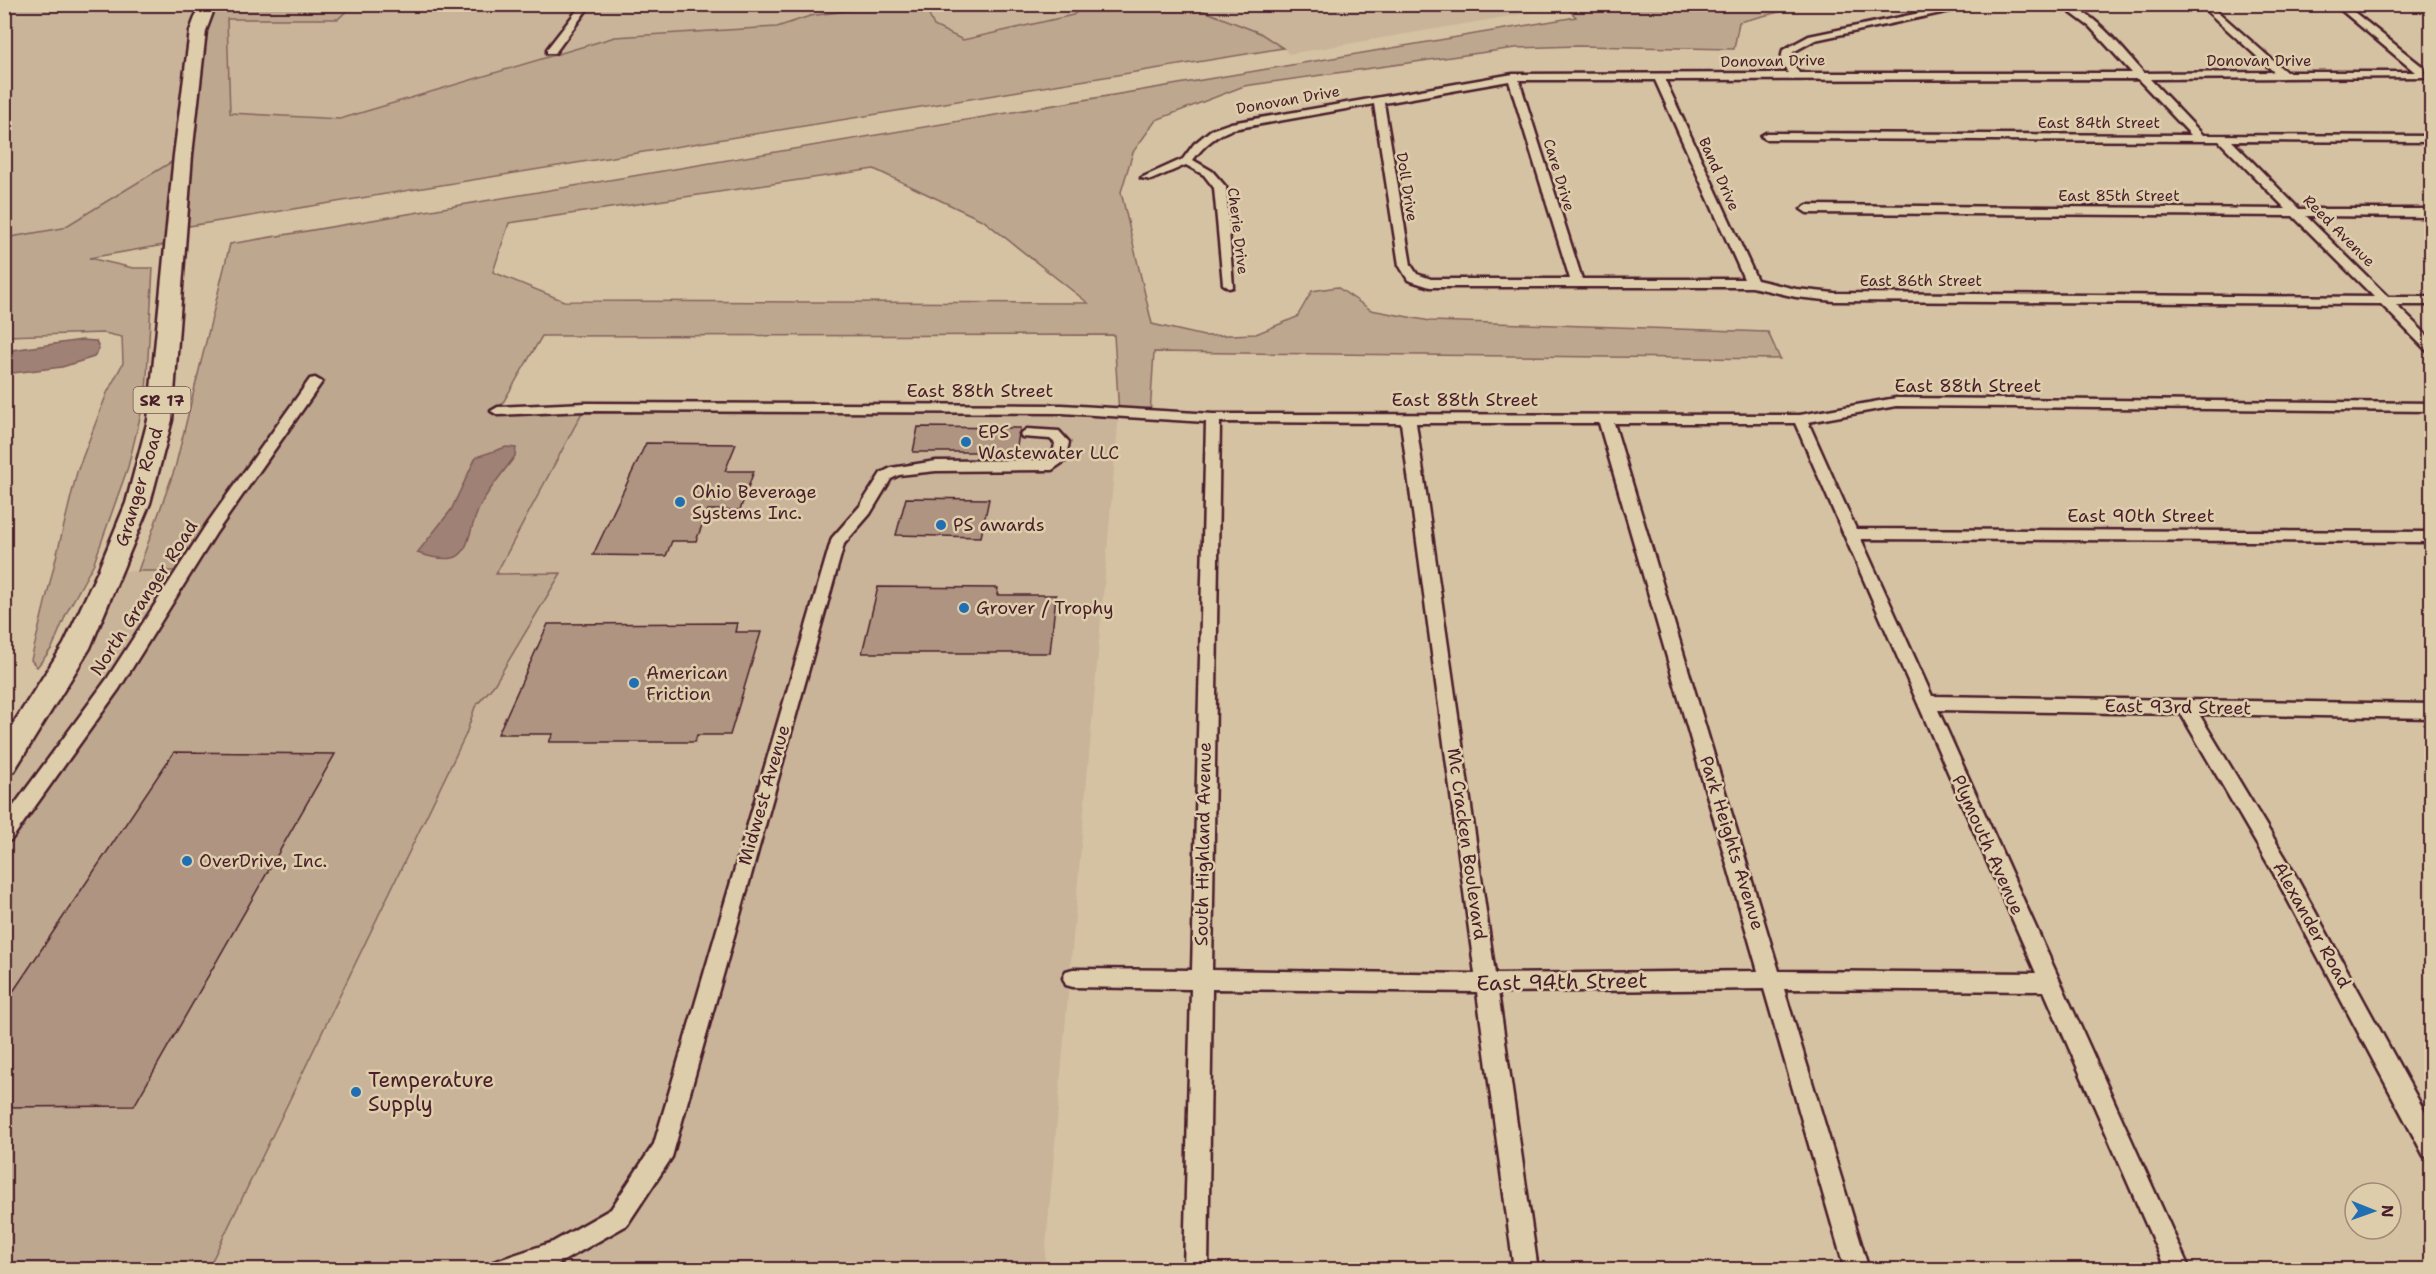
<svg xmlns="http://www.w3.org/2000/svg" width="2436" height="1274" font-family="'Shantell Sans',sans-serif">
<rect width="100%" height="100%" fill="#d5c2a3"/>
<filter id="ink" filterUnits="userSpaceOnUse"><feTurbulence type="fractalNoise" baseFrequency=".0167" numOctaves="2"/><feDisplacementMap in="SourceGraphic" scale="12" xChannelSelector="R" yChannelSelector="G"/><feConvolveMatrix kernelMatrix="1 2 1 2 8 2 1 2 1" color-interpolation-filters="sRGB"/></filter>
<g filter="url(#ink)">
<!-- built -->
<g fill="#c9b499">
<polygon points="5,5 1575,5 1289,54 1283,48 1011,64 918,19 615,37 340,119 229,113 227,19 183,155 63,228 5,238 5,84 14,71 5,70"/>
<polygon points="1062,409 1119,414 1044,1269 5,1270 5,763 111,571 184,571 498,410"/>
</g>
<!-- green -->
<g fill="#bea78f" stroke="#84635d" stroke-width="1.5" fill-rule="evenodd">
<polygon points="208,5 353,5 338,19 227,19 230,113 340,119 615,37 777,27 810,16 881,6 916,7 928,13 934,26 963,40 1073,15 1086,5 1189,5 1260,33 1283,48 177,228 175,243 89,258 133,268 153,268 146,393 128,467 94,563 67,612 52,648 37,667 31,660 77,472 107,393 123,363 122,337 104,333 5,336 5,238 63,228 183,155"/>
<path d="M1575,5H1807L1739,22L1734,49L1577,46L1515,48L1244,86L1156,120L1133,152L1121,192L1152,324L1204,336L1256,334L1297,317L1312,291L1337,287L1371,310L1430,321L1768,332L1780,359L1154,352L1150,415L1119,414L1114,335L542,336L498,411L585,407L496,574L561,573L494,685L475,707L466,734L208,1269L5,1270V834L183,571H138L175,468L230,244L1576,17L1565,6ZM874,169L984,221L1088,303L564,301L493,272L509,223Z"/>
</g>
<!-- water -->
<g fill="#9f8174" stroke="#7d5a57" stroke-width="1.5">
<polygon points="82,340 96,341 99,348 94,357 62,367 5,374 5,351"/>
<path d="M506,447L516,448L515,456C504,472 489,488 480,506C462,544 475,571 417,553L451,510L476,457Z"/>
</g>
<!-- building -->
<g fill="#ae9481" stroke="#4a1f2b" stroke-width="1.5">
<polygon points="918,427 1020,428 1016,452 913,452"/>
<polygon points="646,443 736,444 725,471 754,471 740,510 708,510 696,541 672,541 666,556 593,555"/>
<polygon points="906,498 989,499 981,537 896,535"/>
<polygon points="878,587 998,588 997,595 1056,595 1050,653 862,653"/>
<polygon points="737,623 735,632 761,632 730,735 697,735 695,742 549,742 553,734 498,734 548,624"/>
<polygon points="174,752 335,754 134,1106 4,1107 4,1005"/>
</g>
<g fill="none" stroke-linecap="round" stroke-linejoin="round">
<!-- minor casing -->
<g stroke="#4a1f2b" stroke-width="5">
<g id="minor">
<polygon points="582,4 591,4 555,53 547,53 547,49"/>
<path d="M1963,4H1983L1815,40L1793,52L1791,60L1799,73H2132L2090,27L2059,4C2089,4 2124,51 2144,73L2274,72L2199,4H2209L2286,72H2415L2334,4H2344L2423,67L2425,77L2150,79L2203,135L2432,136V142L2232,141L2299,209H2432V217L2306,216L2388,297H2432V305H2396L2432,340V352L2427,351L2381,304L1834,301L1796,297L1752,287H1430L1408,280L1399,265L1374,104L1233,129C1216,135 1204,145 1193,160L1212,171L1226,187L1233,287L1229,288L1223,284L1214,188L1204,175L1186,165L1151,180L1141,178L1183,159L1194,144L1211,130L1231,123L1513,74L1788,73L1781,60L1783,50L1809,36ZM2138,79L2191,135L1766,133L1761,136L1766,139L2219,141L2286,209L1807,205L1801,209L1807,213L2293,216L2374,297L1834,293L1796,289L1757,280L1665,80ZM1519,80H1655L1744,279H1582ZM1509,81L1570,279H1431L1417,274L1411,265L1384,103Z"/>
<polygon points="315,378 322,382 216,533 119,689 11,840 4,842 4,819 107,679 206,525 310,379"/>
<path d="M1896,398L2432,403V411L1896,406L1808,422L1856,529L2432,532V542L1861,539L1932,696L2432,704V718L2199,714L2288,862L2432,1125V1159L2424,1156L2274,874L2181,714L1938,710L2190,1270H2166L2044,991L1784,989L1869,1270H1845L1764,989L1498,992L1538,1270H1514L1477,992L1212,989L1208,1270H1184L1191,989L1073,987L1066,985L1063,978L1066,971L1073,969L1192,970L1206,422L1062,413L585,411L498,415L491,411L498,407L585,403L1062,405L1213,414L1800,415ZM1220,422L1401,423L1475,974L1212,970ZM1416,423H1599L1758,971L1495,974ZM1614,423H1795L2036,973L1779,971Z"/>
<polygon points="1027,429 1059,431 1069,442 1065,461 1052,470 936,471 899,475 891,479 870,514 844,544 672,1157 627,1225 558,1264 540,1270 489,1270 493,1262 553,1242 611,1209 654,1144 832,538 860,506 881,473 891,468 936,461 1048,460 1053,456 1055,443 1050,439 1022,437 1020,434"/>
</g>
</g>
<!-- primary casing -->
<g stroke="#4a1f2b" stroke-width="5">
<polygon id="primary" points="200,4 216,4 206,31 192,155 172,420 150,503 90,648 14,771 4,775 4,738 64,644 98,571 126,503 148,420 174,155 190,31"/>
</g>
<!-- minor -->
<use href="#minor" fill="#decdab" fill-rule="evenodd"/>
<!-- primary -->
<use href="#primary" fill="#decdab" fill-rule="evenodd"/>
</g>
</g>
<!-- markers -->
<g fill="#1f6fb2" stroke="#decdab" stroke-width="2">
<circle cx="966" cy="442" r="6"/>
<circle cx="680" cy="502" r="6"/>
<circle cx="941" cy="525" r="6"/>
<circle cx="964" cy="608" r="6"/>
<circle cx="634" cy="683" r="6"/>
<circle cx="187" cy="861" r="6"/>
<circle cx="356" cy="1092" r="6"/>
</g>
<g text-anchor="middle" stroke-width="5" stroke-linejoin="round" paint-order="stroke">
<!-- far-street labels -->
<g font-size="15" fill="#4a1f2b" stroke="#decdab">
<text transform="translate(1773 61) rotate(-1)" y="5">Donovan Drive</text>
<text x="2259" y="66">Donovan Drive</text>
<text transform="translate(1288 100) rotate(-10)" y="5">Donovan Drive</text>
<text x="2099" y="128">East 84th Street</text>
<text transform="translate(1719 174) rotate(66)" y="5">Band Drive</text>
<text transform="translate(1559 175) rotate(73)" y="5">Care Drive</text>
<text transform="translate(1407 187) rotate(81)" y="5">Doll Drive</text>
<text x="2119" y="201">East 85th Street</text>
<text transform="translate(1238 231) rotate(83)" y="5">Cherie Drive</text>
<text transform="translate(2339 231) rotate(45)" y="5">Reed Avenue</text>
<text x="1921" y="286">East 86th Street</text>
</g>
<!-- shield labels -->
<rect fill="#decdab" stroke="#765351" stroke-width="1.5" x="133.5" y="387" width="57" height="26" rx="4.5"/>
<g font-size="16" font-weight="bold" fill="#4a1f2b">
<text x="162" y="406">SR 17</text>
</g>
<!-- street labels -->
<g font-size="18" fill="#4a1f2b" stroke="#decdab">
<text x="1968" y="392">East 88th Street</text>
<text x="980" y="397">East 88th Street</text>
<text x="1465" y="406">East 88th Street</text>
<text transform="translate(139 487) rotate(-73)" y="6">Granger Road</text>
<text x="2141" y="522">East 90th Street</text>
<text transform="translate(144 598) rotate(-57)" y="6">North Granger Road</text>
<text transform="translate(2178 707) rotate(1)" y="6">East 93rd Street</text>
<text transform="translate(764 795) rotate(-74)" y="6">Midwest Avenue</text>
<text transform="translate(1732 843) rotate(73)" y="6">Park Heights Avenue</text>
<text transform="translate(1203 844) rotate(-89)" y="6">South Highland Avenue</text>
<text transform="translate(1467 844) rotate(82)" y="6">Mc Cracken Boulevard</text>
<text transform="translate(1988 845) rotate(66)" y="6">Plymouth Avenue</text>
<text transform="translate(2312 925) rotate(61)" y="6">Alexander Road</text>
</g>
<!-- poi labels -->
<g font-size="18" fill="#4a1f2b" stroke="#decdab" text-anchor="start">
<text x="978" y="438">EPS<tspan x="978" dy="21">Wastewater LLC</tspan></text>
<text x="692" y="498">Ohio Beverage<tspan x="692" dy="21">Systems Inc.</tspan></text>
<text x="953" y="531">PS awards</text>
<text x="976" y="614">Grover / Trophy</text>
<text x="646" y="679">American<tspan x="646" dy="21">Friction</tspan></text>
<text x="199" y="867">OverDrive, Inc.</text>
</g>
<!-- near-street labels -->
<g font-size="21" fill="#4a1f2b" stroke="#decdab">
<text transform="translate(1562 982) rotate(-1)" y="7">East 94th Street</text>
</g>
<!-- near-poi labels -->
<g font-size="21" fill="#4a1f2b" stroke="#decdab" text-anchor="start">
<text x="368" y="1087">Temperature<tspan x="368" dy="24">Supply</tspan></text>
</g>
</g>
<!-- margin -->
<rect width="2436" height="1274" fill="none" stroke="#decdab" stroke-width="24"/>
<rect x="12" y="12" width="2412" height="1250" fill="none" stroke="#4a1f2b" stroke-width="2" filter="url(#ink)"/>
<!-- north arrow -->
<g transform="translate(2373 1211) rotate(91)"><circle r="28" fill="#decdab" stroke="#a38778" stroke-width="1.5"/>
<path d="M0-4.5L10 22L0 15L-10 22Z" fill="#1f6fb2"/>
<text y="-9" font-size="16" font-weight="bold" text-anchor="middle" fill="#4a1f2b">N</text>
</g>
</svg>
